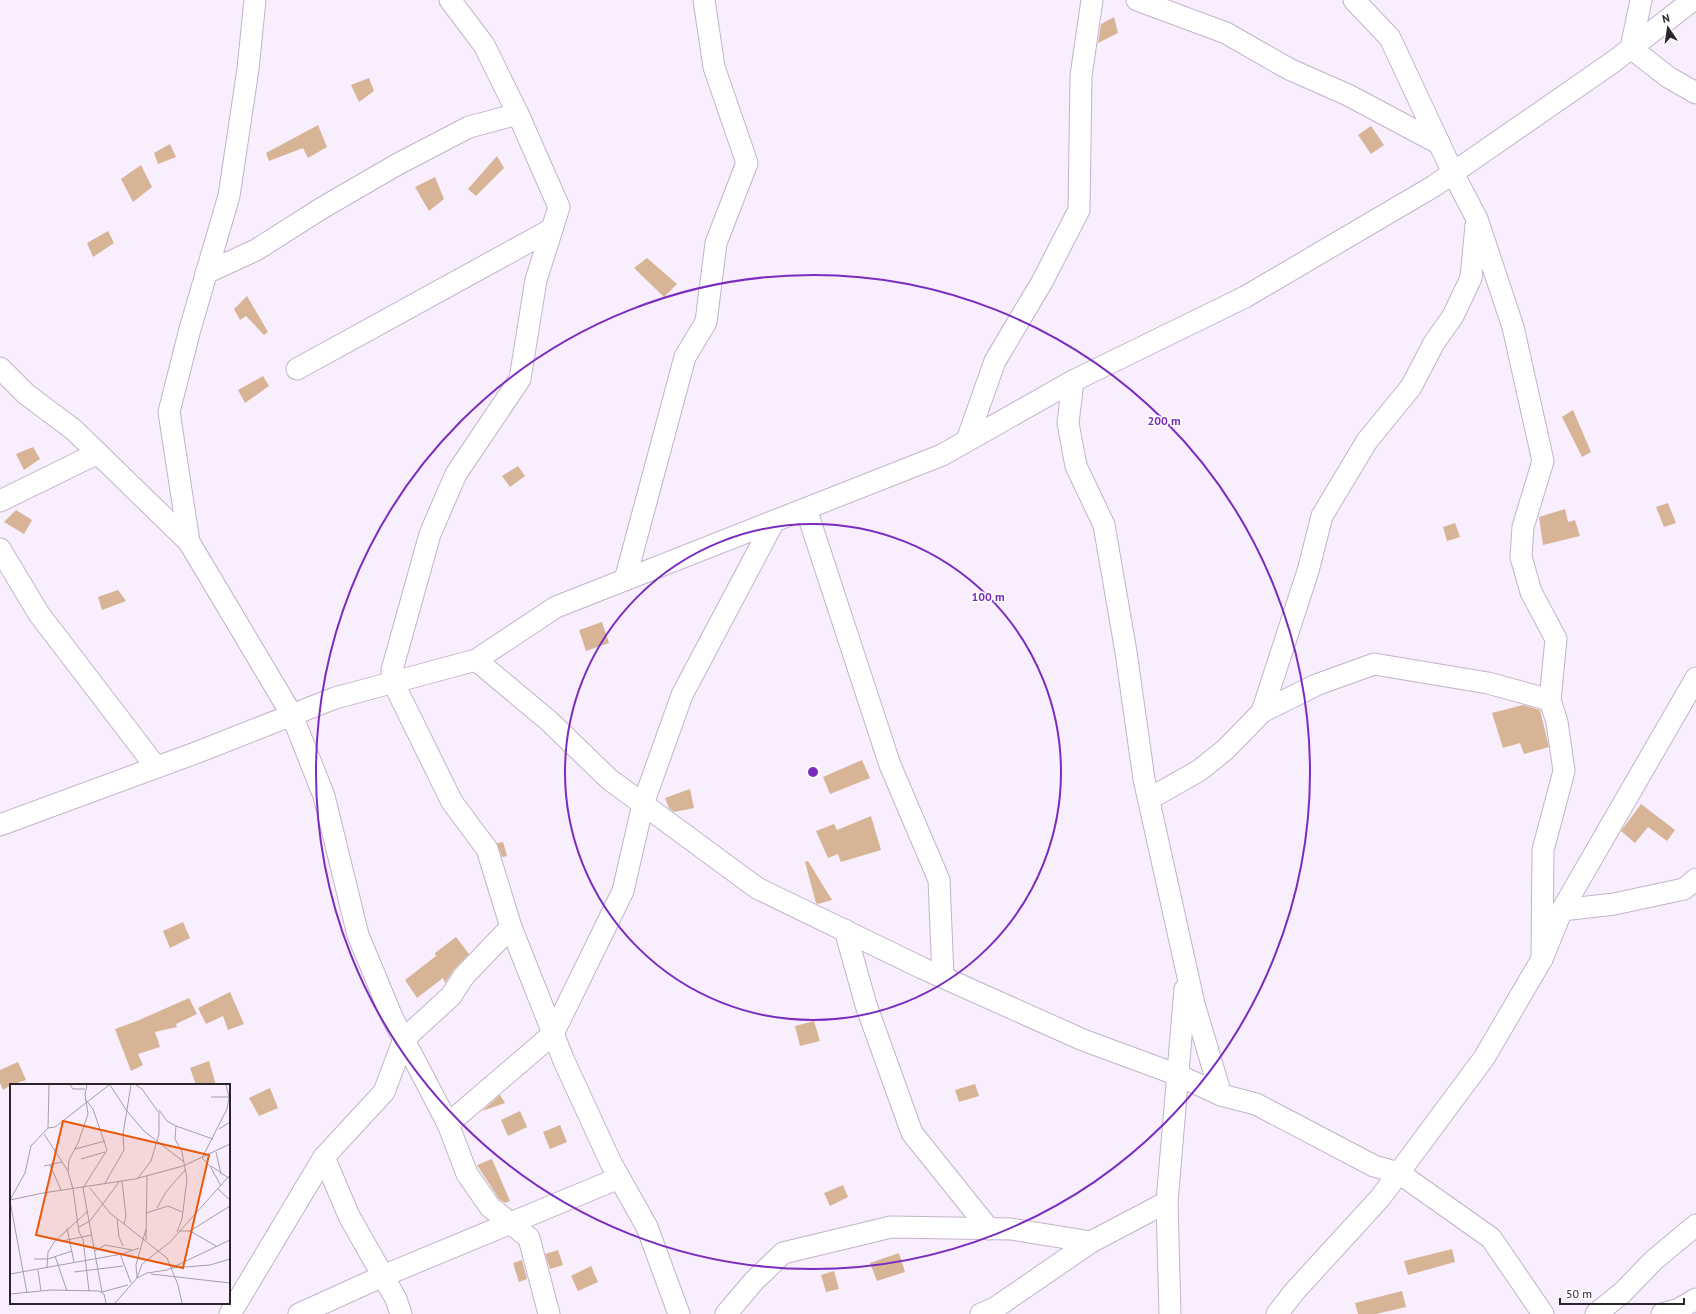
<svg xmlns="http://www.w3.org/2000/svg" width="1696" height="1314" font-family="'PT Sans',sans-serif">
<rect width="100%" height="100%" fill="#f8eefd"/>
<!-- building -->
<g fill="#d7b495">
<polygon points="1114,17 1118,33 1098,43 1101,24"/>
<polygon points="369,78 374,91 359,102 351,85"/>
<polygon points="318,125 327,147 308,158 303,148 269,161 266,153"/>
<polygon points="1371,126 1384,145 1371,154 1358,135"/>
<polygon points="170,144 176,157 158,164 154,153"/>
<polygon points="497,156 504,168 476,196 468,189"/>
<polygon points="141,165 152,187 133,202 121,179"/>
<polygon points="435,177 444,199 429,211 415,187"/>
<polygon points="108,231 114,243 93,257 87,243"/>
<polygon points="647,258 677,284 664,297 634,268"/>
<polygon points="247,296 268,332 264,335 246,316 240,320 234,309"/>
<polygon points="263,376 269,386 245,403 238,390"/>
<polygon points="1573,410 1591,452 1582,457 1562,417"/>
<polygon points="33,447 40,459 24,470 16,454"/>
<polygon points="518,466 525,476 510,487 502,476"/>
<polygon points="1668,503 1676,523 1664,527 1656,507"/>
<polygon points="1565,509 1568,522 1575,520 1580,536 1543,545 1539,517"/>
<polygon points="16,510 32,520 24,534 4,522"/>
<polygon points="1455,523 1460,537 1447,541 1443,527"/>
<polygon points="118,590 126,601 102,610 98,597"/>
<polygon points="602,622 609,643 586,651 579,630"/>
<polygon points="1523,705 1540,710 1549,747 1524,754 1520,743 1503,748 1492,713"/>
<polygon points="862,760 870,778 830,794 823,777"/>
<polygon points="690,789 694,808 674,812 669,808 665,798"/>
<polygon points="1641,804 1675,830 1667,841 1648,827 1635,843 1621,831"/>
<polygon points="871,816 881,850 841,862 838,854 828,858 816,831 834,824 837,830"/>
<polygon points="503,842 507,856 502,857 497,843"/>
<polygon points="808,861 832,900 818,904 816,903 805,862"/>
<polygon points="183,922 190,938 170,948 163,931"/>
<polygon points="456,937 469,954 455,968 445,983 443,978 417,998 405,980 436,956 435,953"/>
<polygon points="230,992 244,1024 228,1030 223,1016 206,1024 198,1008"/>
<polygon points="189,998 197,1014 176,1024 177,1027 155,1032 160,1047 138,1054 143,1065 131,1071 115,1029 137,1021"/>
<polygon points="814,1021 820,1041 800,1046 795,1026"/>
<polygon points="209,1061 216,1085 196,1085 190,1068"/>
<polygon points="18,1062 26,1080 11,1085 3,1090 0,1083 0,1070"/>
<polygon points="975,1084 979,1096 959,1102 955,1090"/>
<polygon points="270,1088 278,1108 259,1116 249,1098"/>
<polygon points="500,1095 505,1103 482,1111"/>
<polygon points="520,1111 527,1127 508,1136 501,1120"/>
<polygon points="560,1125 567,1142 550,1149 543,1132"/>
<polygon points="492,1159 510,1201 505,1203 499,1199 477,1165"/>
<polygon points="843,1185 848,1197 830,1206 824,1193"/>
<polygon points="1452,1249 1455,1262 1408,1275 1404,1261"/>
<polygon points="558,1250 563,1265 550,1269 545,1254"/>
<polygon points="899,1253 905,1272 877,1281 870,1263"/>
<polygon points="522,1260 527,1279 519,1282 513,1263"/>
<polygon points="591,1266 598,1282 578,1291 571,1276"/>
<polygon points="834,1271 839,1289 826,1292 821,1275"/>
<polygon points="1402,1291 1406,1307 1376,1314 1358,1314 1355,1303"/>
</g>
<g fill="none" stroke-linecap="round" stroke-linejoin="round">
<!-- minor casing -->
<g stroke="#c3b3ca" stroke-width="23">
<g id="minor">
<polyline points="255,0 248,69 229,196 190,329 169,412 189,542 292,715 324,796 358,935 392,1017 448,1124 467,1174 490,1207 529,1238 549,1314"/>
<polyline points="450,0 484,45 518,114 559,207 536,280 520,379 456,474 430,534 392,670 393,682 452,802 487,849 511,927 564,1061 611,1163 647,1227 679,1314"/>
<polyline points="1137,0 1226,33 1289,69 1348,95 1440,144"/>
<polyline points="1354,0 1390,38 1453,173 1477,219 1513,327 1543,461 1523,527 1521,557 1531,592 1556,639 1550,700 1557,722 1564,771 1543,850 1542,959"/>
<polyline points="1641,0 1631,48 1668,77 1696,93"/>
<polyline points="206,273 256,250 322,208 398,164 469,127 518,114"/>
<polyline points="0,368 26,394 74,430 189,542"/>
<polyline points="297,369 552,229"/>
<polyline points="1073,381 1068,423 1076,466 1104,525 1126,652 1144,779 1194,1004 1221,1095"/>
<polyline points="967,440 995,361 1042,282 1079,210 1081,76 1092,0"/>
<polyline points="0,501 98,453"/>
<polyline points="806,509 890,765 939,880 943,977"/>
<polyline points="0,549 39,614 156,767"/>
<polyline points="625,580 685,357 706,322 716,243 747,163 714,67 704,0"/>
<polyline points="476,660 549,721 609,779 757,888 922,968 1083,1040 1178,1075 1221,1095 1256,1104 1374,1166 1399,1173 1491,1238 1543,1314"/>
<polyline points="1262,712 1308,571 1322,516 1367,441 1411,387 1434,343 1453,316 1471,278 1476,225"/>
<polyline points="1149,799 1200,770 1226,749 1262,712 1316,685 1374,664 1488,683 1550,700"/>
<polyline points="0,825 198,752 335,698 476,660 556,607 942,455 1073,381 1245,297 1434,186 1613,62 1693,0"/>
<polyline points="1562,910 1614,904 1684,889 1696,879"/>
<polyline points="845,930 866,1005 912,1133 989,1229"/>
<polyline points="448,1124 553,1034 623,891 643,804 682,695 774,521"/>
<polyline points="324,1157 349,1216 396,1299 401,1314"/>
<polyline points="230,1314 324,1157 384,1092 404,1039 451,996 464,976 511,927"/>
<polyline points="299,1314 383,1276 619,1178"/>
<polyline points="726,1314 754,1281 783,1253 891,1227 1011,1229 1091,1242"/>
<polyline points="981,1314 995,1308 1091,1242 1167,1202"/>
<polyline points="1170,1314 1167,1202 1185,989"/>
<polyline points="1277,1314 1294,1292 1380,1198 1484,1058 1542,959 1562,910 1696,678"/>
<polyline points="1596,1314 1623,1292 1654,1260 1696,1225"/>
<polyline points="1662,1314 1679,1309 1696,1299"/>
</g>
</g>
<!-- minor -->
<use href="#minor" stroke="#fff" stroke-width="21"/>
</g>
<!-- distance rings -->
<g fill="none" stroke="#7b2cbf" stroke-width="2">
<circle cx="813" cy="772" r="248"/>
<circle cx="813" cy="772" r="497"/>
</g>
<!-- overview -->
<g transform="translate(10 1084)">
<rect width="220" height="220" fill="#f8eefd"/>
<path fill="none" stroke="#a69eaa" stroke-width="1" d="M60,1L63,5H75M77,1L75,10L78,30L68,59L59,76L58,88L63,105L69,148L73,155L79,207M100,1L117,27L134,47L174,78M126,1L132,5L149,29V50L141,77L128,94M201,13H220M75,15L83,25L97,66L73,104L92,208L118,201M149,26L157,37L166,42L203,55M166,42L165,55L172,68L177,95L172,135L167,148M38,44L45,43L99,1M209,45L220,38M34,50L58,87M65,65L95,57M206,68L211,90M71,75L95,68M40,81L51,106M34,82L52,78M201,82L220,95M112,97L116,132L114,140M95,99L114,66L113,50L121,1M211,102L200,82L192,74L217,25L219,13L216,1M80,104L100,129L157,174L168,201L172,219M208,105L220,116M0,116L33,109L125,95L173,82L220,60M0,116L15,89L21,62L38,44L39,1M0,117L17,209M147,124L156,108L175,86M136,129L158,122L172,128M107,135L109,153L113,162M69,143L80,137L109,98M57,144L64,178M136,145L126,181L127,194L137,189L157,186L220,156M169,147H180L220,122M180,147L206,162M136,156L137,92M52,157L82,151M85,167L95,161L122,166M110,170L121,199M45,172L57,207M24,175H38L62,167M37,184L38,168L45,157L78,127M162,184L200,181L220,175M28,186L31,207M64,188L113,182M0,190L112,170L129,164M141,190L220,199M0,210L41,206L89,207L94,210L96,219M105,219L127,194L132,180L160,158L220,91"/>
<path fill="#e8590c" fill-opacity="0.15" stroke="#e8590c" stroke-width="2" d="M53,37L199,71L173,184L26,151Z"/>
<rect width="220" height="220" fill="none" stroke="#2b252e" stroke-width="2"/>
</g>
<circle cx="813" cy="772" r="6" fill="#7b2cbf" stroke="#fff" stroke-width="2"/>
<g font-size="12" text-anchor="middle" font-weight="bold" fill="#7b2cbf" stroke="#fff" stroke-width="3.5" stroke-linejoin="round" paint-order="stroke">
<text x="1164" y="425">200 m</text>
<text x="988" y="601">100 m</text>
</g>
<!-- north arrow -->
<g transform="translate(1668 28) rotate(347)" stroke="#ffffff" stroke-width="3" paint-order="stroke">
<path d="M0-3L7 15L0 10L-7 15Z" fill="#2b252e"/>
<text y="-6" font-size="11" font-weight="bold" text-anchor="middle" fill="#2b252e">N</text>
</g>
<!-- scale -->
<path d="M1560 1298v6h124v-6" fill="none" stroke="#2b252e" stroke-width="2"/>
<text x="1566" y="1298" font-size="12" fill="#2b252e" stroke="#ffffff" stroke-width="3" paint-order="stroke">50 m</text>
</svg>
